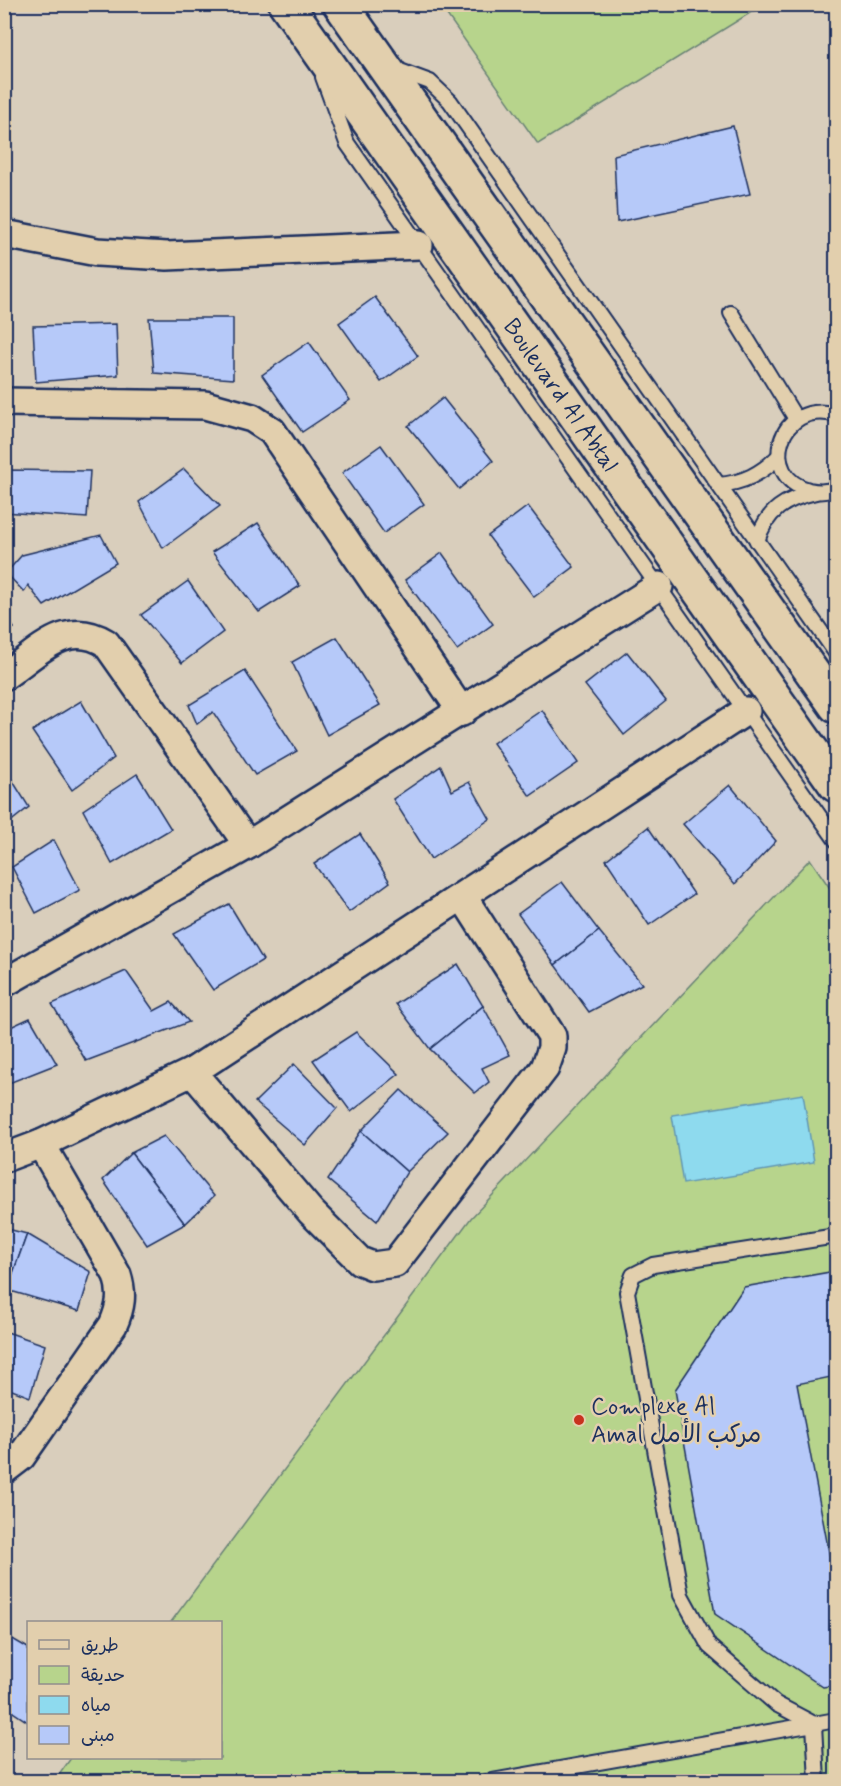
<svg xmlns="http://www.w3.org/2000/svg" width="841" height="1786" font-family="Mynerve,'Playpen Sans Arabic',sans-serif">
<rect width="100%" height="100%" fill="#d9cebc"/>
<filter id="ink" filterUnits="userSpaceOnUse"><feTurbulence type="fractalNoise" baseFrequency=".0167" numOctaves="2"/><feDisplacementMap in="SourceGraphic" scale="12" xChannelSelector="R" yChannelSelector="G"/><feConvolveMatrix kernelMatrix="1 2 1 2 8 2 1 2 1" color-interpolation-filters="sRGB"/></filter>
<g filter="url(#ink)">
<!-- green -->
<g fill="#b7d48c" stroke="#698275" stroke-width="1.5">
<polygon points="440,5 763,5 538,144"/>
<polygon points="810,859 836,897 836,1781 54,1782 71,1758 220,1758 220,1622 171,1622 471,1218"/>
</g>
<!-- water -->
<polygon fill="#8edaee" stroke="#6096b4" stroke-width="1.5" points="803,1094 814,1162 683,1184 672,1115"/>
<!-- building -->
<g fill="#b6c9f9" stroke="#1b2f5e" stroke-width="1.5">
<polygon points="733,126 750,194 617,222 614,155"/>
<polygon points="375,297 418,356 381,382 339,323"/>
<polygon points="149,318 233,318 233,379 154,373"/>
<polygon points="116,324 118,375 36,382 33,326"/>
<polygon points="309,342 350,400 302,432 262,375"/>
<polygon points="443,398 493,461 459,489 408,426"/>
<polygon points="381,445 424,504 384,533 342,473"/>
<polygon points="184,469 220,506 163,548 139,502"/>
<polygon points="4,470 90,471 87,518 4,512"/>
<polygon points="528,506 574,567 534,597 488,536"/>
<polygon points="258,523 300,586 259,612 212,552"/>
<polygon points="101,535 116,563 44,606 28,585 24,592 6,573 22,555"/>
<polygon points="442,553 493,624 457,650 405,580"/>
<polygon points="188,581 223,632 182,663 141,615"/>
<polygon points="4,613 14,628 4,634"/>
<polygon points="337,637 380,705 327,735 292,662"/>
<polygon points="627,652 666,701 624,735 585,685"/>
<polygon points="245,671 297,751 255,775 213,712 197,724 189,705"/>
<polygon points="81,701 114,758 72,790 32,731"/>
<polygon points="542,710 578,763 530,796 493,743"/>
<polygon points="441,766 452,791 469,782 490,819 431,859 393,799"/>
<polygon points="4,767 29,807 4,827"/>
<polygon points="137,774 171,829 112,864 83,810"/>
<polygon points="730,785 776,841 735,884 683,824"/>
<polygon points="648,827 694,894 649,925 606,860"/>
<polygon points="360,834 390,882 349,912 314,864"/>
<polygon points="54,840 80,890 36,913 12,867"/>
<polygon points="562,882 599,931 555,965 518,914"/>
<polygon points="229,904 263,960 213,990 174,934"/>
<polygon points="599,931 642,984 589,1012 555,965"/>
<polygon points="458,964 483,1006 430,1049 396,1004"/>
<polygon points="126,971 154,1011 171,1002 189,1022 86,1061 52,1004"/>
<polygon points="483,1006 510,1055 482,1068 489,1082 475,1093 430,1049"/>
<polygon points="30,1018 57,1064 4,1085 4,1030"/>
<polygon points="356,1032 399,1074 351,1112 313,1060"/>
<polygon points="294,1064 337,1108 305,1145 255,1102"/>
<polygon points="401,1090 448,1132 407,1172 361,1131"/>
<polygon points="361,1131 407,1172 377,1221 328,1180"/>
<polygon points="164,1136 214,1196 185,1224 131,1153"/>
<polygon points="131,1153 185,1224 147,1245 103,1180"/>
<polygon points="4,1228 27,1234 7,1290 4,1290"/>
<polygon points="27,1234 91,1272 79,1311 7,1290"/>
<polygon points="836,1271 836,1376 797,1384 832,1568 836,1567 836,1685 823,1687 715,1614 675,1390 744,1287"/>
<polygon points="4,1331 45,1345 30,1397 4,1387"/>
<polygon points="4,1634 28,1648 28,1722 4,1706"/>
</g>
<g fill="none" stroke-linecap="round" stroke-linejoin="round">
<!-- lane casing -->
<g stroke="#1b2f5e" stroke-width="18">
<g id="lane">
<polyline points="392,68 430,82 450,101 836,653"/>
<polyline points="323,77 347,143 836,840"/>
<polyline points="731,313 796,419"/>
<path d="M836,415C778,398 757,477 809,490C818,492 828,492 836,488"/>
<path d="M718,485C743,483 761,474 779,456"/>
<path d="M757,541C767,510 785,499 816,492"/>
<polyline points="836,1236 653,1265 633,1275 627,1292 681,1595 709,1646 776,1704 814,1724 836,1720"/>
<polyline points="486,1782 814,1724 817,1782"/>
</g>
</g>
<!-- street casing -->
<g stroke="#1b2f5e" stroke-width="32">
<g id="street">
<polyline points="4,234 97,252 167,256 419,245"/>
<polyline points="4,402 205,405 252,418 272,431 462,712"/>
<path d="M4,676C38,653 66,618 106,643L248,845"/>
<polyline points="4,983 248,845 659,586"/>
<polyline points="192,1072 311,1212 360,1261 373,1266 395,1263 545,1068 552,1048 552,1036 463,897"/>
<polyline points="4,1158 41,1144 192,1072 746,711"/>
<path d="M4,1470L21,1457L113,1325C121,1307 123,1294 117,1275L41,1144"/>
</g>
</g>
<!-- secondary casing -->
<g stroke="#1b2f5e" stroke-width="38">
<g id="secondary">
<path id="s1" d="M286,4L836,785"/>
<polyline points="340,4 836,706"/>
</g>
</g>
<!-- lane -->
<use href="#lane" stroke="#e2cfad" stroke-width="14"/>
<!-- street -->
<use href="#street" stroke="#e2cfad" stroke-width="27"/>
<!-- secondary -->
<use href="#secondary" stroke="#e2cfad" stroke-width="33"/>
</g>
</g>
<!-- markers -->
<circle fill="#c8321e" stroke="#e2cfad" stroke-width="2" cx="579" cy="1420" r="6"/>
<g text-anchor="middle" stroke-width="5" stroke-linejoin="round" paint-order="stroke">
<!-- street labels -->
<g font-size="24" fill="#1b2f5e" stroke="#e2cfad">
<text dy="8" stroke="none"><textPath href="#s1" startOffset="478">Boulevard Al Abtal</textPath></text>
</g>
<!-- poi labels -->
<g font-size="24" fill="#1b2f5e" stroke="#e2cfad" text-anchor="start">
<text x="591" y="1414">Complexe Al<tspan x="591" dy="28">Amal مركب الأمل</tspan></text>
</g>
</g>
<!-- margin -->
<rect width="841" height="1786" fill="none" stroke="#e2cfad" stroke-width="24"/>
<rect x="12" y="12" width="817" height="1762" fill="none" stroke="#1b2f5e" stroke-width="2" filter="url(#ink)"/>
<!-- legend -->
<rect x="27" y="1621" width="195" height="138" fill="#e2cfad" stroke="#928f8d" stroke-width="1.5"/>
<rect x="39" y="1640" width="30" height="9" fill="#e2cfad" stroke="#928f8d" stroke-width="1.5"/>
<text x="81" y="1651" font-size="18" fill="#1b2f5e">طريق</text>
<rect x="39" y="1666" width="30" height="18" fill="#b7d48c" stroke="#928f8d" stroke-width="1.5"/>
<text x="81" y="1681" font-size="18" fill="#1b2f5e">حديقة</text>
<rect x="39" y="1696" width="30" height="18" fill="#8edaee" stroke="#928f8d" stroke-width="1.5"/>
<text x="81" y="1711" font-size="18" fill="#1b2f5e">مياه</text>
<rect x="39" y="1726" width="30" height="18" fill="#b6c9f9" stroke="#928f8d" stroke-width="1.5"/>
<text x="81" y="1741" font-size="18" fill="#1b2f5e">مبنى</text>
</svg>
